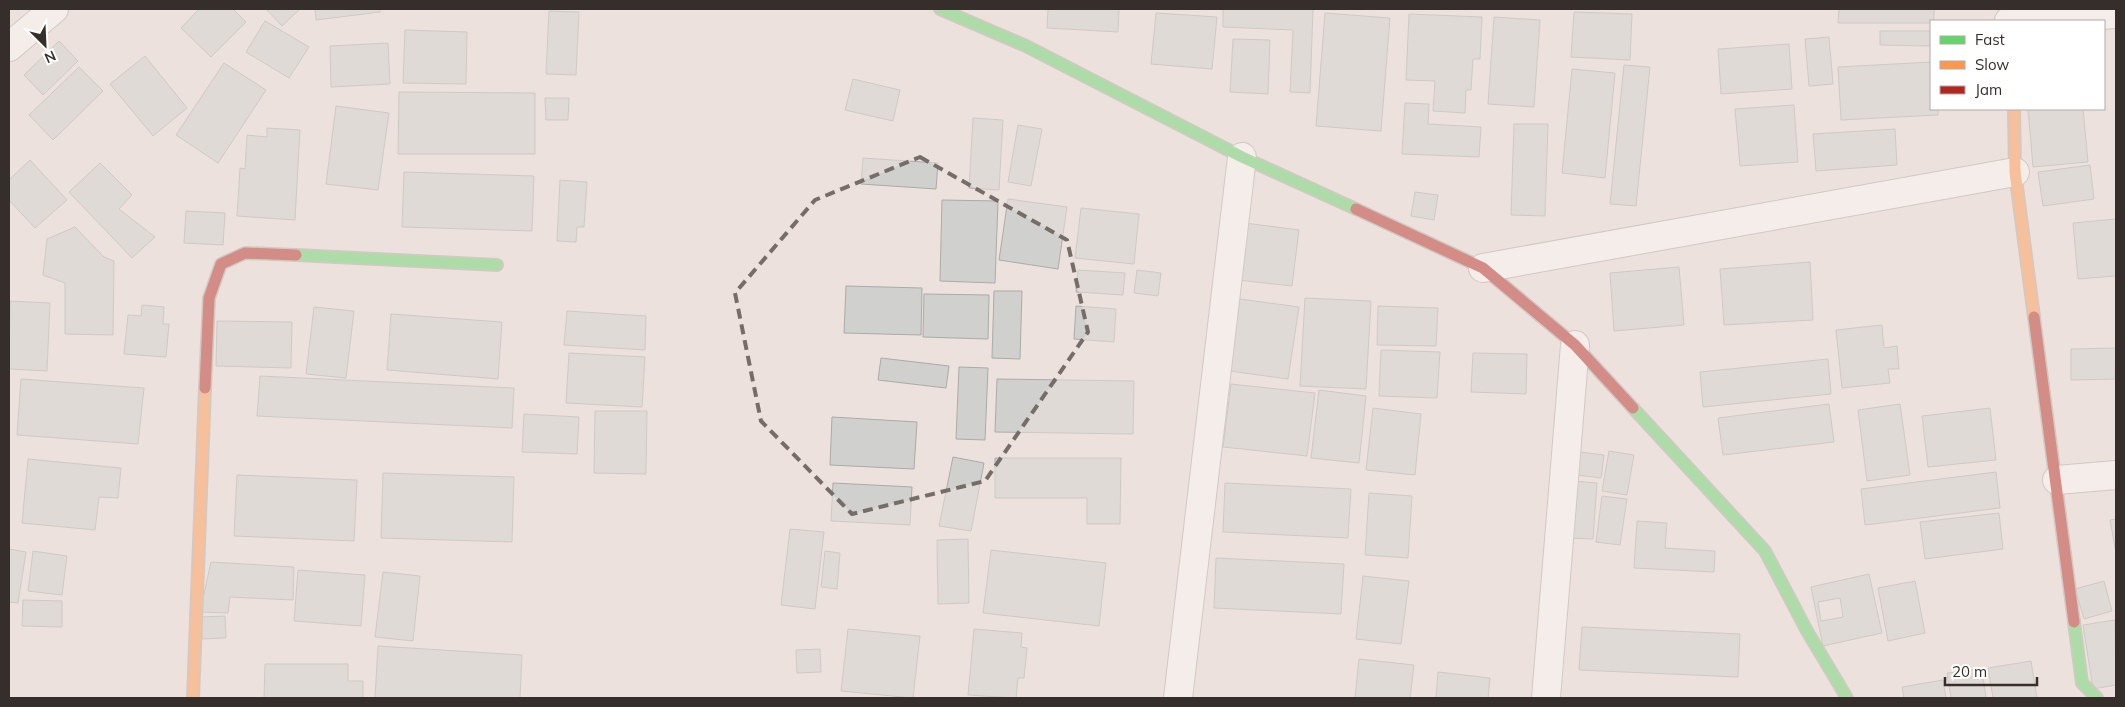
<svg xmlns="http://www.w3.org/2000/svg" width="2125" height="707" font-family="Mulish,sans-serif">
<rect width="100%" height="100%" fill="#ece1dc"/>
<!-- building -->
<g fill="#d0d0ce" stroke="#ababa9" fill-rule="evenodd">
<polygon points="199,9 233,9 246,22 211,57 181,28"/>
<polygon points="266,9 300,9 282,26"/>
<polygon points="315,9 380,9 380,12 316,20"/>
<polygon points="1048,9 1119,9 1118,32 1047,28"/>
<polygon points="1223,9 1313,9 1310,93 1290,92 1293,30 1223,27"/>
<polygon points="1839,9 1934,9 1934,21 1931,23 1838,23"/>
<polygon points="549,11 579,12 576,75 546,74"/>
<polygon points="1574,12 1632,14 1630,60 1571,57"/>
<polygon points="1156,13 1217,17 1212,69 1151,64"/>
<polygon points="1325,13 1390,18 1381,131 1316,126"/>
<polygon points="1409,14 1482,17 1480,59 1473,59 1471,90 1466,90 1465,113 1433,111 1435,81 1406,80"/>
<polygon points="1494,17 1540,20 1534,107 1488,104"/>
<polygon points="265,21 309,47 289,78 246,52"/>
<polygon points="405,30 467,32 466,84 403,83"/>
<polygon points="1880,31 1931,31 1931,46 1880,45"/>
<polygon points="1829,37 1833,84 1809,86 1805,39"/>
<polygon points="1233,39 1270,40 1268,94 1230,92"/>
<polygon points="59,41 78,61 43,95 24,75"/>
<polygon points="388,43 390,84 331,87 330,46"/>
<polygon points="1789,44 1792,89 1721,94 1718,49"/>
<polygon points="145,56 187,108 153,136 110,84"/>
<polygon points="1931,62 1931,109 1938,109 1938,115 1841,120 1838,67"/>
<polygon points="224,63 266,90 218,163 176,135"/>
<polygon points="1624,65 1650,67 1636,206 1610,204"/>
<polygon points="79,67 103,91 53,140 29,115"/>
<polygon points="1572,69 1615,73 1605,178 1562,173"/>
<polygon points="853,79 900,90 893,121 845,110"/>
<polygon points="399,92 535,93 535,154 398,154"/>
<polygon points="545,98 569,98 568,120 546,120"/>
<polygon points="1405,103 1429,104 1428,124 1481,127 1479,157 1402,154"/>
<polygon points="1794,105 1798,162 1740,166 1735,109"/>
<polygon points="336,106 389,113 378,190 326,184"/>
<polygon points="2028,109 2083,109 2088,162 2033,167"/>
<polygon points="973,118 1003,120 999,190 969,188"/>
<polygon points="1514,124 1548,124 1545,216 1511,215"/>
<polygon points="1018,125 1042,129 1031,186 1008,182"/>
<polygon points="267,128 300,130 295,220 237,216 240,168 245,169 247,135 267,137"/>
<polygon points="1895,129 1897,165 1816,171 1813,134"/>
<polygon points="863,158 938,163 936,189 861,184"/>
<polygon points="30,160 67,200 35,228 9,200 9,180"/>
<polygon points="100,163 132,195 119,209 155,237 132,258 69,192"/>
<polygon points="2090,165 2094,199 2043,206 2038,172"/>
<polygon points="404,172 534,176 532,231 402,227"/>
<polygon points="560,180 587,182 584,227 577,227 576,242 557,241"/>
<polygon points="1415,192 1438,195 1434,220 1411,216"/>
<polygon points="1008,199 1067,207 1058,269 999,260"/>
<polygon points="942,200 998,201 995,283 940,281"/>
<polygon points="1081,208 1139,214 1134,264 1075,258"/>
<polygon points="186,211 225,213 223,245 184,243"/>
<polygon points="2116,219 2116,276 2078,279 2073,223"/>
<polygon points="1245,223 1299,230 1292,286 1237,280"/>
<polygon points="75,227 104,257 114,261 113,335 65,334 65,283 43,275 47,239"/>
<polygon points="1810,262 1813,320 1724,325 1720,269"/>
<polygon points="1679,267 1684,325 1614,331 1610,273"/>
<polygon points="1078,270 1125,273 1123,295 1076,292"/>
<polygon points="1137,270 1161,273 1158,296 1134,293"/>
<polygon points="846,286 922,288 921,335 844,333"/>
<polygon points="994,291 1022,291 1020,359 992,358"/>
<polygon points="924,294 989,295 988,339 923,337"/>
<polygon points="1233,298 1299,307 1288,379 1222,370"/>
<polygon points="1305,298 1371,301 1366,389 1300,386"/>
<polygon points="10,301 50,303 47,371 9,369"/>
<polygon points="142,305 164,307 163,324 169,324 166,357 124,354 128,315 141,316"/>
<polygon points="1076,306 1116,309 1114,342 1074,339"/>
<polygon points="1378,306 1438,308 1436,346 1377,345"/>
<polygon points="314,307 354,311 346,378 306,374"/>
<polygon points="567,311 646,316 645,350 564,345"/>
<polygon points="391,314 502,322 498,379 387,370"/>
<polygon points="217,321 292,322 291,368 216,366"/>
<polygon points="1882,325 1884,348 1897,346 1899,369 1888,369 1890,383 1842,388 1836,330"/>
<polygon points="2116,348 2115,379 2071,380 2071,349"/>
<polygon points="1381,350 1440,352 1437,398 1379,396"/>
<polygon points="569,353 645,357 642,407 566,403"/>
<polygon points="1473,353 1527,354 1526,394 1471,392"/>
<polygon points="881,358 949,366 946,388 878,380"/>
<polygon points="1828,359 1831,394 1703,407 1700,372"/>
<polygon points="959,367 988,368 985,440 956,439"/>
<polygon points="260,376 514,388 512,428 257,416"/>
<polygon points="21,379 144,388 138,444 17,435"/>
<polygon points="997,379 1134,381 1133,434 995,432"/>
<polygon points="1231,384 1315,393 1307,456 1223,447"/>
<polygon points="1319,390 1366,396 1359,463 1311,458"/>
<polygon points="1829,404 1834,442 1723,455 1718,418"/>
<polygon points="1900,404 1910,475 1867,481 1858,410"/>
<polygon points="1373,408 1421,414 1415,475 1366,470"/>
<polygon points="1990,408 1996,460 1928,467 1922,416"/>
<polygon points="595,411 647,411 646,474 594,473"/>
<polygon points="524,414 579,417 577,454 522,452"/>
<polygon points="832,417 917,422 914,469 830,465"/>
<polygon points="1609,451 1634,455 1627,495 1602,491"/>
<polygon points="1580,452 1604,455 1601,478 1577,475"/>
<polygon points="953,457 984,463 971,531 939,526"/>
<polygon points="995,458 1121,458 1120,524 1087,524 1087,498 995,498"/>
<polygon points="28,459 121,468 118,498 99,497 95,530 22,523"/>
<polygon points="1996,472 2000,508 1865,525 1861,489"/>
<polygon points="383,473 514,477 512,542 381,538"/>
<polygon points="237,475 357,480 354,541 234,536"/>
<polygon points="1573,481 1597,483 1593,539 1568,538"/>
<polygon points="833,483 912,487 910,525 831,521"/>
<polygon points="1225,483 1351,489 1348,538 1223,532"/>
<polygon points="1369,493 1412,496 1408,558 1365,555"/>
<polygon points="1602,496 1627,499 1620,545 1596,542"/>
<polygon points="1999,513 2003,549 1925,559 1920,522"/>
<polygon points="2116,519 2116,553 2110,520"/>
<polygon points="1637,521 1667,523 1665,548 1715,551 1714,572 1634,568"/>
<polygon points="790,529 824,532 815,609 781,605"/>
<polygon points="968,539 969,603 938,604 937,540"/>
<polygon points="9,549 26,552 18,603 9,602"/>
<polygon points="991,550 1106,563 1099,626 983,613"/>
<polygon points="33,551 67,556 62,595 28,591"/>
<polygon points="825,551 840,553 837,589 821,587"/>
<polygon points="1216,558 1344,564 1341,614 1214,608"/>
<polygon points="211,562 294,567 293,600 230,597 228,613 200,612"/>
<polygon points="298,570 365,575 361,626 294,621"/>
<polygon points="383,572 420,576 413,641 375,637"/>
<path d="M1869,574L1882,633L1823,646L1811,587ZM1840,598L1843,617L1821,621L1818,602Z"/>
<polygon points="1363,576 1409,581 1401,644 1356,639"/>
<polygon points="1915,581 1925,633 1888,641 1878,588"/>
<polygon points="2104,581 2112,611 2084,619 2075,589"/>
<polygon points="23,600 62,601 62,627 22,626"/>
<polygon points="225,616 226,638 202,639 201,617"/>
<polygon points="2115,620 2116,685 2093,689 2083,625"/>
<polygon points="1582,627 1740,634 1738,677 1579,670"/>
<polygon points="848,629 920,636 913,698 841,691"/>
<polygon points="974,629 1022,633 1021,647 1027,648 1024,678 1018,678 1016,698 968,695"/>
<polygon points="378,646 522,655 520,698 375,698"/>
<polygon points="820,649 821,672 797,673 796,650"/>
<polygon points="1359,659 1414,665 1410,698 1355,698"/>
<polygon points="2031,661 2037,698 1993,698 1988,668"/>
<polygon points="265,664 348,664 348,681 363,681 363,698 264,698"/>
<polygon points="1982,669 1986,698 1951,698 1947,673"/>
<polygon points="1438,672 1490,678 1488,698 1436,698"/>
<polygon points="1943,680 1946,698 1904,698 1902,687"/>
</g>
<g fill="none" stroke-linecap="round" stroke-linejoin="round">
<!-- street casing -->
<g stroke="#b2a9a6" stroke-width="30">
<g id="street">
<polyline points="2009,21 2116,14"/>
<polyline points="9,47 54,9"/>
<polyline points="1483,268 2015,172"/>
<polyline points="2057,480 2116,475"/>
<polyline points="1178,698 1242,157"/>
<polyline points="1546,698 1575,345"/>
</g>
</g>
<!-- fast casing -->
<g stroke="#b2a9a6" stroke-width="14">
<g id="fast">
<polyline points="940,9 1026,46 1242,157 1356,209"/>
<polyline points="296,255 497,265"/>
<polyline points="1633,408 1765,551 1807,631 1847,698"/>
<polyline points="2074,622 2082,683 2097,698"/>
</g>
</g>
<!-- slow casing -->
<g stroke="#b2a9a6" stroke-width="14">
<g id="slow">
<polyline points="2014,109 2015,172 2034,317"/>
<polyline points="193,698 205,388"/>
</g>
</g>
<!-- jam casing -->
<g stroke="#b2a9a6" stroke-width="14">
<g id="jam">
<polyline points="1356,209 1483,268 1575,345 1633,408"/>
<polyline points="2034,317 2074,622"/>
<polyline points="205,388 209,298 221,264 245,253 296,255"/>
</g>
</g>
<!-- street -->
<use href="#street" stroke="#fcfafa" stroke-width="28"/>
<!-- fast -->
<use href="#fast" stroke="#63d668" stroke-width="11"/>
<!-- slow -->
<use href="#slow" stroke="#ff974d" stroke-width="11"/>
<!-- jam -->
<use href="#jam" stroke="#b3261e" stroke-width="11"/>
</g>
<!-- marked area -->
<path d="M0 0H2125V707H0ZM920,157L1067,240L1088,332L985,481L852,514L761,421L735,293L815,200Z" fill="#ece1dc" fill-opacity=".55" fill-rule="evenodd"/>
<path fill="none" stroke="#766d69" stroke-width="4" stroke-dasharray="10 6" stroke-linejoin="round" d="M920,157L1067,240L1088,332L985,481L852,514L761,421L735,293L815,200Z"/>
<!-- border -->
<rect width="2125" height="707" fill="none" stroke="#362e2b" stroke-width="20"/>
<!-- legend -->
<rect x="1930" y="20" width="175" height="90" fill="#ffffff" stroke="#afabaa"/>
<rect x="1940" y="36" width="25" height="8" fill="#63d668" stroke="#afabaa"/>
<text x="1975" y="45" font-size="15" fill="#362e2b">Fast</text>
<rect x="1940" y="61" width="25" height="8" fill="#ff974d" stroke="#afabaa"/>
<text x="1975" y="70" font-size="15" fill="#362e2b">Slow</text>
<rect x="1940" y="86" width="25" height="8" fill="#b3261e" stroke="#afabaa"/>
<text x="1975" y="95" font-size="15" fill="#362e2b">Jam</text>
<!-- north arrow -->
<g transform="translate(45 45) rotate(156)" stroke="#ffffff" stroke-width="4" paint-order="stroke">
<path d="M0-4L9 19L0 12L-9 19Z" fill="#362e2b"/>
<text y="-8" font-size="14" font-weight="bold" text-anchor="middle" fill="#362e2b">N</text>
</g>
<!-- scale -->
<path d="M1945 677v8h92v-8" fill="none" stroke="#362e2b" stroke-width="2.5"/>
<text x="1952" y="677" font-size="15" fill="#362e2b" stroke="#ffffff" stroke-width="4" paint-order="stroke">20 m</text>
</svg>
